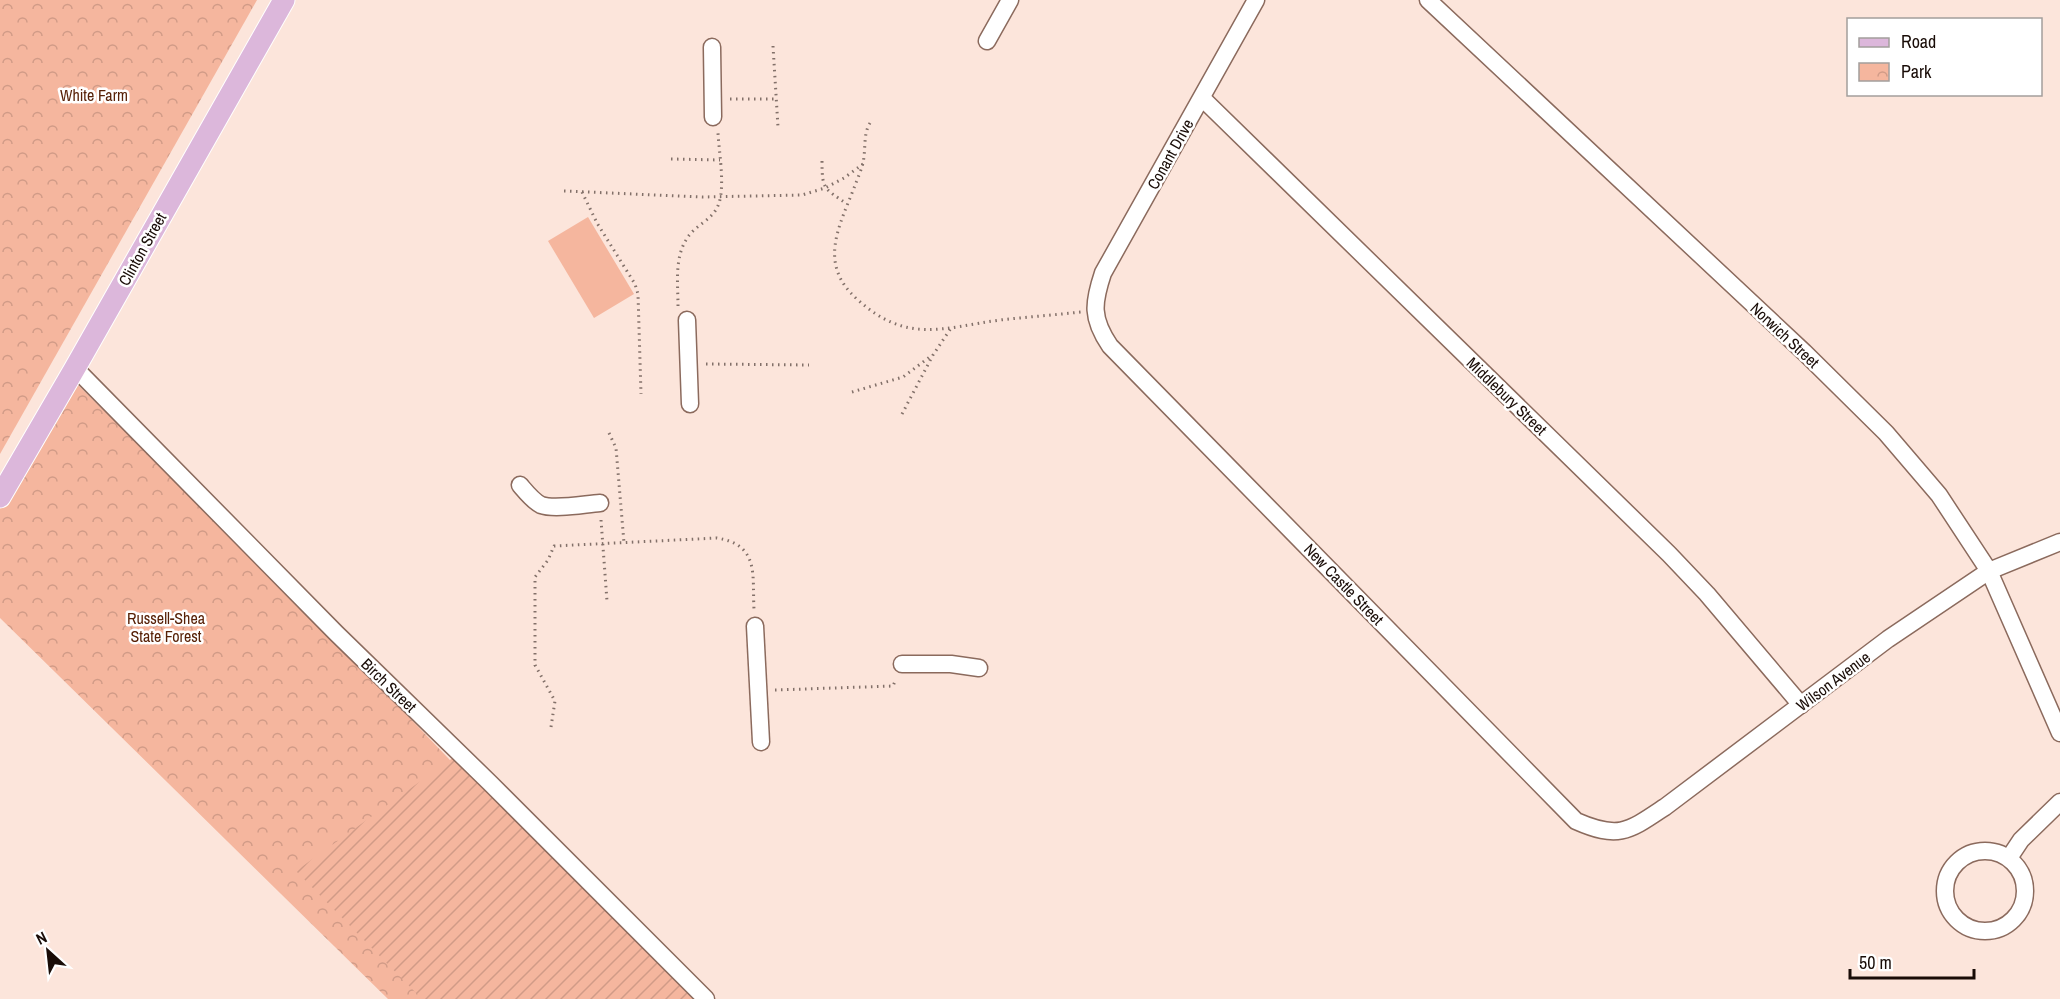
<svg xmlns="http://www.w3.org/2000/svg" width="2060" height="999" font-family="'Archivo Narrow',sans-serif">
<defs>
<pattern id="park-crowns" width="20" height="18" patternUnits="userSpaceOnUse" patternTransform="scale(1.5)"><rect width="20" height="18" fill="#f5b69e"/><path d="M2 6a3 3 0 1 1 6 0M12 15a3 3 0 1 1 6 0" fill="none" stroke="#d19b87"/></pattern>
<pattern id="garden-furrows" width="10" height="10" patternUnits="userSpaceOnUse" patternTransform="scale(1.5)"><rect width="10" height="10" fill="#f5b69e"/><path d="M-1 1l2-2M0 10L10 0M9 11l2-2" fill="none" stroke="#d19b87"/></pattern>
</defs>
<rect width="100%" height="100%" fill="#fce5db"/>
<!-- grass -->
<polygon fill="#f5b69e" points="588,217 634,294 594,318 548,241"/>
<!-- park -->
<g fill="url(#park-crowns)">
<polygon points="0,0 257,0 0,454"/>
<polygon points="76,383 337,642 538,852 693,999 388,999 0,618 0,476"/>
</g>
<!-- garden -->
<polygon fill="url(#garden-furrows)" points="454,757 693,999 422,999 296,871"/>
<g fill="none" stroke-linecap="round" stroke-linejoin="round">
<!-- minor casing -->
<g stroke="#8b6a5d" stroke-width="19">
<g id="minor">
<path d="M1256,0L1103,273C1093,303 1091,318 1110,346L1576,821C1619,840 1629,831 1665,807L1888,639L1989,571L2060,542"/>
<polyline points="1428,0 1804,352 1886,433 1939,495 1989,571 2060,733"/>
<polyline points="987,41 1010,0"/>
<polyline points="712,47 713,117"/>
<polyline points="1202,98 1669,554 1707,594 1801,705"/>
<polyline points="687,320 690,404"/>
<polyline points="75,368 336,633 490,783 706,999"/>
<path d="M520,485C526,492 533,501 541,505C555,510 585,504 600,503"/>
<polyline points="755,626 761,742"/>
<polyline points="902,664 951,664 979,668"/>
<circle cx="1985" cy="891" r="40"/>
<polyline points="2009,858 2021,840 2060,802"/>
</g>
</g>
<!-- major casing -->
<g stroke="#fff" stroke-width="23">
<polyline id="major" points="0,497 75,368 284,0"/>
</g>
<!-- path -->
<g stroke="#827069" stroke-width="3" stroke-dasharray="1.5 4.5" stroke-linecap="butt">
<polyline points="773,46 778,127"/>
<polyline points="730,99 776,99"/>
<path d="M870,123C863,134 866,149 863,163C861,171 857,180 854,188C838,229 818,265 858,300C907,344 942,328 1000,320C1027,317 1054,315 1081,312"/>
<polyline points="671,159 720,160"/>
<path d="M822,161C822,190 824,188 847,204"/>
<polyline points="564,191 702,197 802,195 825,188 844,178 863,164"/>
<polyline points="582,192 597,223 635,284 638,294 641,394"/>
<path d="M678,306C678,280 673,250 694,230C703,222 715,216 719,203C725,185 719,152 718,133"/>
<polyline points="706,364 809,365"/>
<polyline points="852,392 903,377 931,356"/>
<polyline points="902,414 933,355 951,328"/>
<polyline points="609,433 616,448 624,543"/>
<polyline points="601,520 607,601"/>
<polyline points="775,690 893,686 896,679"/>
<path d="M551,727L555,701L535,665V577L548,560L554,546L717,538C760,545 752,575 754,609"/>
</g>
<!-- minor -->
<use href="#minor" stroke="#fff" stroke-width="16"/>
<!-- major -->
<use href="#major" stroke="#dcb7db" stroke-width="21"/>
</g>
<g text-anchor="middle" stroke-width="5" stroke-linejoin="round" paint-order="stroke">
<!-- park labels -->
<g font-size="16" fill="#572107" stroke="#fff">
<text x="94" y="101">White Farm</text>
<text x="166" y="624">Russell-Shea<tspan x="166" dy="18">State Forest</tspan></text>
</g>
<!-- street labels -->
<g font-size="16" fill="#190c07" stroke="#fff">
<text transform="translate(1170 154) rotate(-61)" y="6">Conant Drive</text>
<text transform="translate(142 249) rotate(-61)" y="6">Clinton Street</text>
<text transform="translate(1785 335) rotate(43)" y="6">Norwich Street</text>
<text transform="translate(1507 396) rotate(44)" y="6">Middlebury Street</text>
<text transform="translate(1344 584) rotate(46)" y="6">New Castle Street</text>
<text transform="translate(1833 681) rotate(-37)" y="6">Wilson Avenue</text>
<text transform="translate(389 685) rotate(44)" y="6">Birch Street</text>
</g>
</g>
<!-- legend -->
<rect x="1847" y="18" width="195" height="78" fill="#ffffff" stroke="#a39e9c" stroke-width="1.5"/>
<rect x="1859" y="38" width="30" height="9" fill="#dcb7db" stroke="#a39e9c" stroke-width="1.5"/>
<text x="1901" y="48" font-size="18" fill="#190c07">Road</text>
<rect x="1859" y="63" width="30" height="18" fill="url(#park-crowns)" stroke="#a39e9c" stroke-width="1.5"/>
<text x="1901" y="78" font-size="18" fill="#190c07">Park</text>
<!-- north arrow -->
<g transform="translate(48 951) rotate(333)" stroke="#ffffff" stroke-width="4.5" paint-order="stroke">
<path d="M0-4.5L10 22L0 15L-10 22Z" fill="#190c07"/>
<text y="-9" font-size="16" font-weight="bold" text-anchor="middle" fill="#190c07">N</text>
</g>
<!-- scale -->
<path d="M1850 969v9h124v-9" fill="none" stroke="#190c07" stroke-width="3"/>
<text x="1859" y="969" font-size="18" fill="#190c07" stroke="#ffffff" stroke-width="4.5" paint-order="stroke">50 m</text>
</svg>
